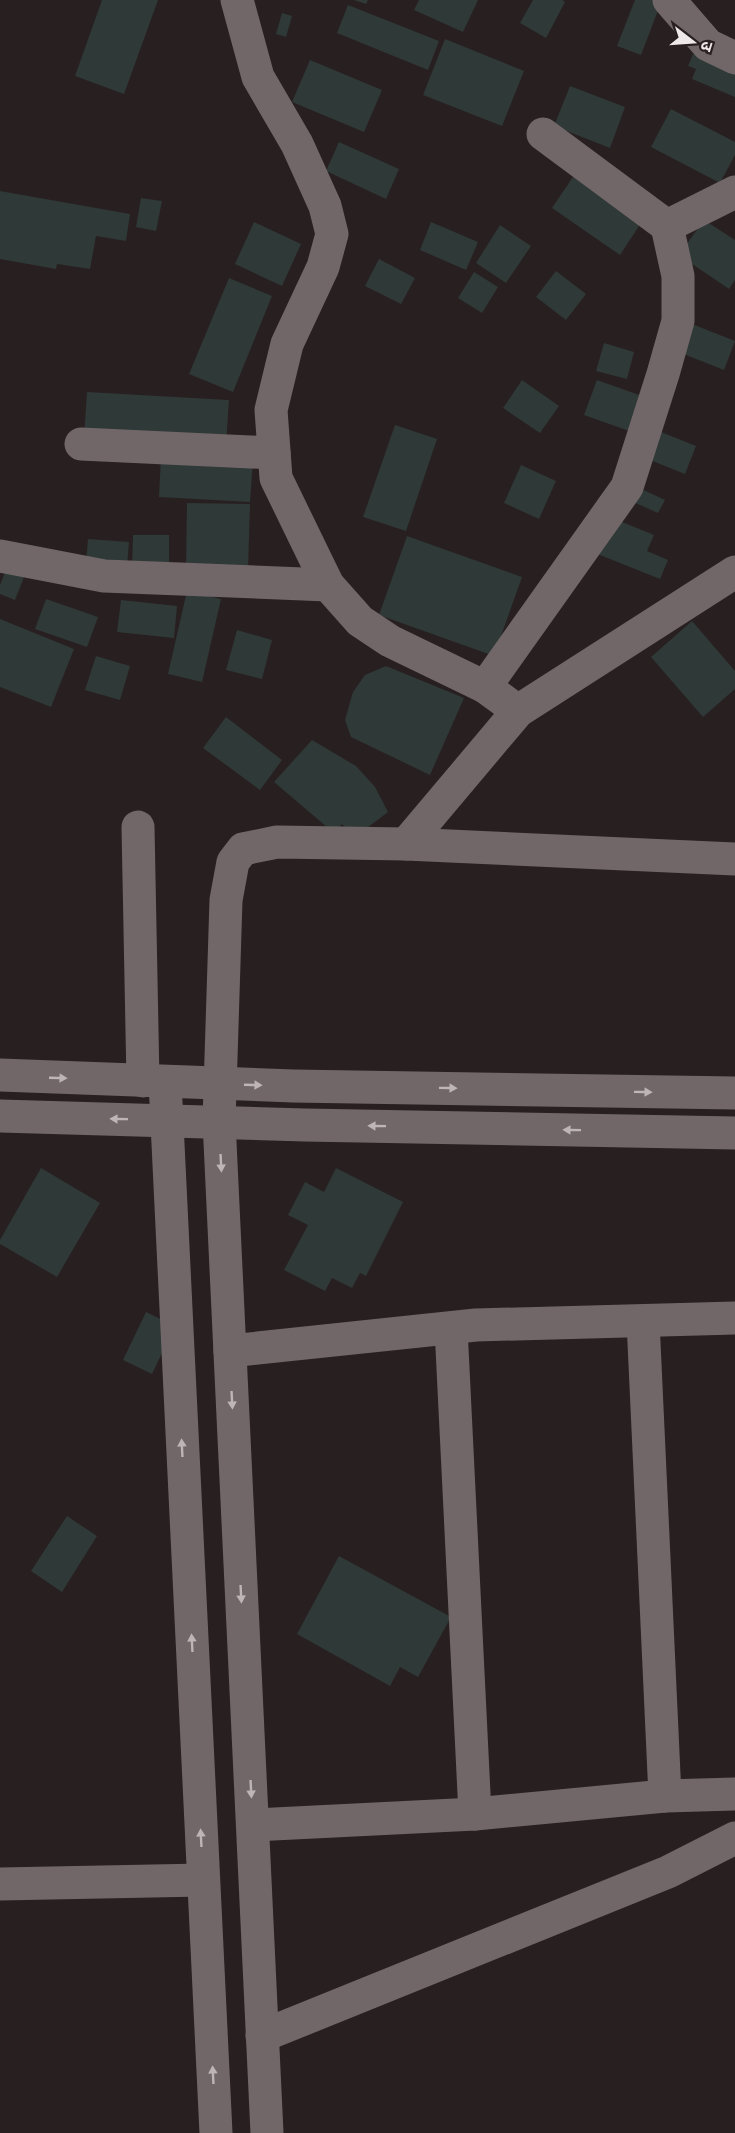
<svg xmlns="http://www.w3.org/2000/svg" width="735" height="2133" font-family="Karla,'Noto Sans Devanagari',sans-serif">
<rect width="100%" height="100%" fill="#281f20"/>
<!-- building -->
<g fill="#2f3937">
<polygon points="102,0 158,0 124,94 75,76"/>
<polygon points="354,0 368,0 366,4"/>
<polygon points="419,0 478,0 463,32 414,10"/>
<polygon points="533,0 562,0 565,2 546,38 520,23"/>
<polygon points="635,0 662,0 641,55 617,46"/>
<polygon points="348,5 439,41 428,70 337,33"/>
<polygon points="282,13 292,16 286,37 276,34"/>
<polygon points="445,39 524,71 502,126 423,95"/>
<polygon points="693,54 735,68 735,97 692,79 696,69 688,66"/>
<polygon points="310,60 382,90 364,132 292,102"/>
<polygon points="570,86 625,107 610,148 554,126"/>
<polygon points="671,109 735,142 735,155 720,183 651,147"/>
<polygon points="339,142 399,169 386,199 326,171"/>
<polygon points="577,171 645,217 620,255 552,208"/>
<polygon points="0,191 130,214 126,241 96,236 90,269 57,264 56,269 0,259"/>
<polygon points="141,198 162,201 156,231 136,227"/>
<polygon points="704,220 735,240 735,280 729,289 679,255"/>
<polygon points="254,222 301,244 282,286 235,264"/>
<polygon points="431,222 478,242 466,270 420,250"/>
<polygon points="500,225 531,246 506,283 476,263"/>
<polygon points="379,259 415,278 401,304 365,286"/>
<polygon points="556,271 586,294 566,320 536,297"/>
<polygon points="474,272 498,287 482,313 458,298"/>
<polygon points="229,278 272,296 233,392 189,374"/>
<polygon points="687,322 735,341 724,370 676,351"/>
<polygon points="604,343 634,352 627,379 596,371"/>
<polygon points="522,380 559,406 540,433 503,408"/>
<polygon points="597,380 642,396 629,431 584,415"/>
<polygon points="87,392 229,400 226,445 84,437"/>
<polygon points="395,425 437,439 406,531 363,517"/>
<polygon points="656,430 696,446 685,474 645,458"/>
<polygon points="161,455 253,460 250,502 159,497"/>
<polygon points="521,465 556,481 539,519 504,503"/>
<polygon points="637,487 665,500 658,513 631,501"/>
<polygon points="187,503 250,504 248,571 186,570"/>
<polygon points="610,517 654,535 647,551 668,560 660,579 595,553"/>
<polygon points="133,535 169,535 169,567 132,567"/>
<polygon points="407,536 522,577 494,656 379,615"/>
<polygon points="88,539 129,542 127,566 86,563"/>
<polygon points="8,565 26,572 15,600 0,594 0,585"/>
<polygon points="187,591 221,599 202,682 168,674"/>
<polygon points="46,599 98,617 87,647 35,629"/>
<polygon points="121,600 177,606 174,638 117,632"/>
<polygon points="0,619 74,649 51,707 0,687"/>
<polygon points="692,621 735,671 735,689 703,717 651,657"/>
<polygon points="237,630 272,640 262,679 226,670"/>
<polygon points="96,656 130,666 120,700 85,690"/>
<polygon points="386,666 464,698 430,775 351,737 345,720 353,692 365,675"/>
<polygon points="226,717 282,760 260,790 203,748"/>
<polygon points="312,740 356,766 375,787 388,812 355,837 342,824 334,833 274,782"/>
<polygon points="41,1168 100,1203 57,1277 0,1244 0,1240"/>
<polygon points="336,1168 403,1202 366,1276 360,1273 352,1288 332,1278 325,1291 284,1270 308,1225 288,1215 305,1182 324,1192"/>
<polygon points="146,1312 175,1326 152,1374 123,1360"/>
<polygon points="67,1516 97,1536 62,1592 31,1571"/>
<polygon points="339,1556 451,1617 418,1677 400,1667 390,1686 297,1634"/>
</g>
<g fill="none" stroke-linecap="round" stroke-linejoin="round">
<!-- minor -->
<g stroke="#726768" stroke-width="33">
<polyline points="237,0 258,77 297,144 325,206 332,234 323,267 287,344 271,410 276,478 328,585 360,621 390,641 485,687 518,711"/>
<polyline points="669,0 708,45 735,58"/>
<polyline points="543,134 667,226"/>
<polyline points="81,444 274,453"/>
<polyline points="0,556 104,576 328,585"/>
<polyline points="485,687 627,487 663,374 678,321 678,276 667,226 735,192"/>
<polyline points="138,827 143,1081"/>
<polyline points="406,844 735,859"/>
<polyline points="0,1075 293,1086 735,1093"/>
<polyline points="165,1082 216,2133"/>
<polyline points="0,1116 305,1125 735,1133"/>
<polyline points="643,1321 665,1796"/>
<polyline points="451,1328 475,1814"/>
<polyline points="230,1351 476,1325 735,1318"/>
<polyline points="253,1825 475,1814 665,1796 735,1794"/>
<polyline points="0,1884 203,1880"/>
<polyline points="262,2036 668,1872 735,1838"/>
<polyline points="267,2133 219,1121 226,900 233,862 243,849 277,842 406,844 518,711 735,572"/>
</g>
</g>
<!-- one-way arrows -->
<defs><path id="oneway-solid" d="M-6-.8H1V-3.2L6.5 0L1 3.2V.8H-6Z" transform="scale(1.5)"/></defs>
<g fill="#bdb5b6">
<use href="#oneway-solid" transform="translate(58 1078) rotate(2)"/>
<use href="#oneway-solid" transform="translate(253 1085) rotate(2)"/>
<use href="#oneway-solid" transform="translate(448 1088) rotate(1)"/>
<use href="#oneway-solid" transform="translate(643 1092) rotate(1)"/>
<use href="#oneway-solid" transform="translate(119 1119) rotate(-179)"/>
<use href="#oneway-solid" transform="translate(377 1126) rotate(-179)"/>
<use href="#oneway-solid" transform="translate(572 1130) rotate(-179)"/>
<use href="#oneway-solid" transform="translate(221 1163) rotate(87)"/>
<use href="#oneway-solid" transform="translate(232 1400) rotate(87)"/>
<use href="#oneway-solid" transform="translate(182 1448) rotate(-93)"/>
<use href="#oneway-solid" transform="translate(241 1594) rotate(87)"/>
<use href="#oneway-solid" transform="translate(192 1643) rotate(-93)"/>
<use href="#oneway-solid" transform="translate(251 1789) rotate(87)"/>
<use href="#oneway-solid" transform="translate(201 1838) rotate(-93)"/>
<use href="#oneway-solid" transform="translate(213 2075) rotate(-93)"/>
</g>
<!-- north arrow -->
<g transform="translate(693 42) rotate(107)" stroke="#281f20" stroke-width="4.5" paint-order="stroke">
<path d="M0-4.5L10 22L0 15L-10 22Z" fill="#efe9ea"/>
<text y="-9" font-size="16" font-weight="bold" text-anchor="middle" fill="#efe9ea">उ</text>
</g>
</svg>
